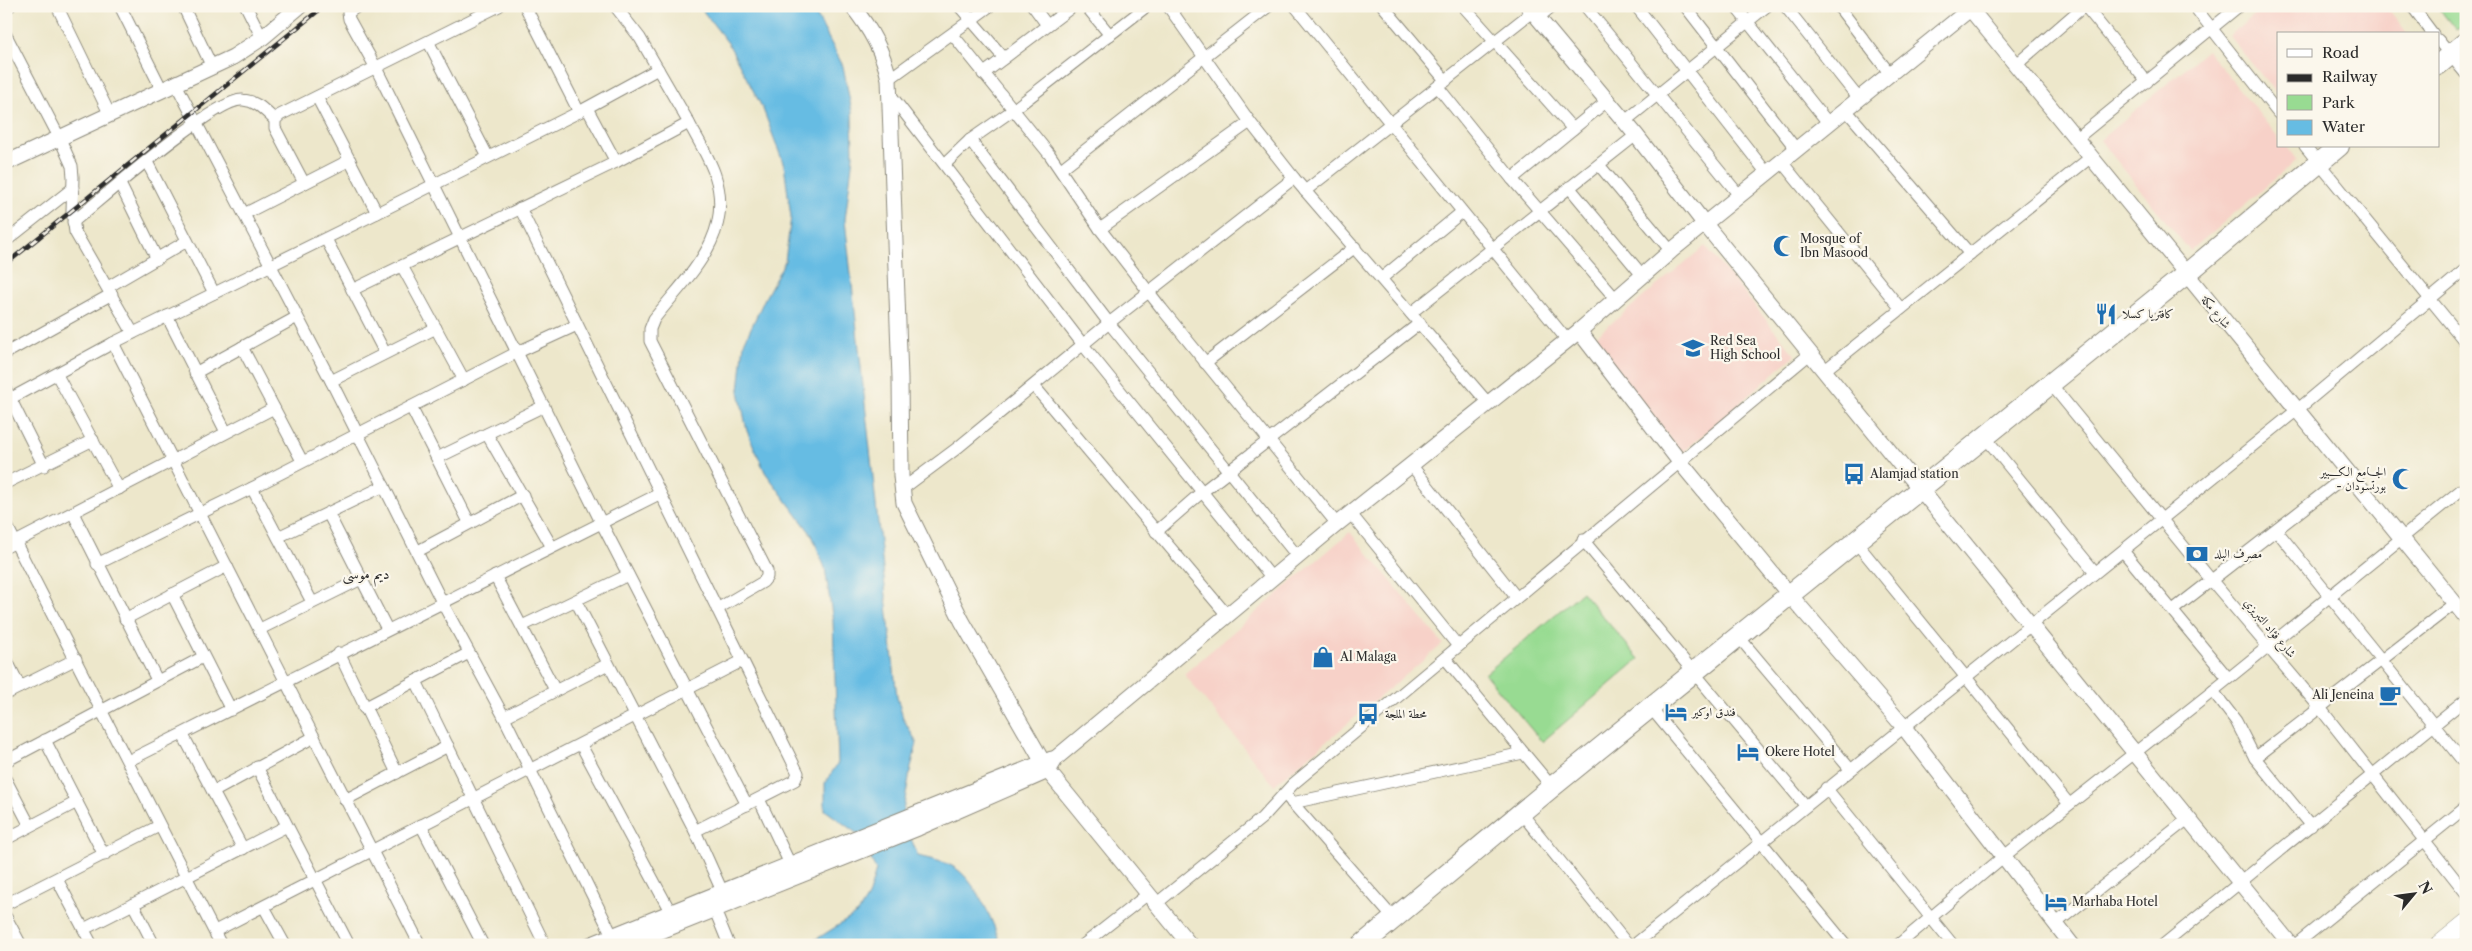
<svg xmlns="http://www.w3.org/2000/svg" width="2472" height="951" font-family="'Libre Caslon Text',Amiri,serif">
<rect width="100%" height="100%" fill="#fbf7ec"/>
<filter id="ink" filterUnits="userSpaceOnUse"><feTurbulence type="fractalNoise" baseFrequency=".02" numOctaves="2"/><feDisplacementMap in="SourceGraphic" scale="10" xChannelSelector="R" yChannelSelector="G"/><feConvolveMatrix kernelMatrix="1 2 1 2 8 2 1 2 1" color-interpolation-filters="sRGB"/></filter>
<filter id="wash" filterUnits="userSpaceOnUse"><feTurbulence type="fractalNoise" baseFrequency=".0096" numOctaves="4" result="noise"/><feDisplacementMap in="SourceGraphic" scale="20" xChannelSelector="R" yChannelSelector="G"/><feGaussianBlur stdDeviation="1.12" result="paint"/><feColorMatrix in="noise" values="0 0 0 0 0 0 0 0 0 0 0 0 0 0 0 0 0 1.4 0 .05"/><feComposite in="paint" operator="in"/></filter>
<g filter="url(#wash)">
<rect width="100%" height="100%" fill="#ede7cb"/>
<!-- built -->
<g fill="#f7d1c8">
<polygon points="2265,6 2386,6 2408,34 2278,34 2278,95 2229,36"/>
<polygon points="2207,50 2278,137 2278,146 2286,146 2297,160 2190,251 2100,140"/>
<polygon points="1705,246 1795,355 1682,453 1590,341"/>
<polygon points="1350,532 1443,644 1274,785 1184,674"/>
</g>
<!-- green -->
<g fill="#98db92" stroke="#62835e">
<polygon points="2437,6 2466,6 2466,22 2456,30"/>
<polygon points="1582,592 1639,659 1542,742 1485,674"/>
</g>
<!-- water -->
<path fill="#66bce3" stroke="#487487" d="M699,6H809L816,14L843,66L852,112L853,156L845,220L897,697L903,718L917,743L910,772L902,816L918,856C929,859 942,861 952,866C975,878 993,921 1001,945H811L815,940L858,913L868,897L876,870L859,835L825,810V783L838,763L833,621L825,568L812,535L765,472L747,431L739,391L744,343L765,298L785,261L791,217L784,165L763,109L728,43Z"/>
</g>
<g filter="url(#ink)">
<g fill="none" stroke-linecap="round" stroke-linejoin="round">
<!-- street casing -->
<g stroke="#8c897b" stroke-width="13">
<g id="street">
<polyline points="57,6 110,115"/>
<polyline points="120,6 162,90"/>
<polyline points="183,6 212,67"/>
<polyline points="246,6 262,38"/>
<polyline points="358,6 348,13 349,19 376,68 601,522 747,805"/>
<polyline points="525,6 579,112"/>
<polyline points="959,6 1004,58"/>
<polyline points="1033,6 1047,25"/>
<polyline points="1086,6 1110,35"/>
<polyline points="1168,6 1250,122 1294,178 1488,403"/>
<polyline points="1295,6 1567,340"/>
<polyline points="1383,6 1446,81"/>
<polyline points="1463,6 1573,129"/>
<polyline points="1585,6 1739,195"/>
<polyline points="1636,6 1766,172"/>
<polyline points="1685,6 1796,149"/>
<polyline points="1735,6 1829,124"/>
<polyline points="1785,6 1859,99"/>
<polyline points="1838,6 1890,74"/>
<polyline points="2085,6 2147,82"/>
<polyline points="2194,6 2278,113"/>
<polyline points="2412,6 2433,34"/>
<polyline points="6,8 10,6"/>
<polyline points="1538,18 1552,6"/>
<polyline points="6,35 60,139 72,166 73,177 72,211 75,232 133,333"/>
<polyline points="953,35 1050,155 1100,229 1162,309 1337,524"/>
<polyline points="2438,40 2466,74"/>
<polyline points="429,43 488,157"/>
<polyline points="2017,64 2084,6"/>
<polyline points="983,74 1073,6"/>
<polyline points="889,79 990,6"/>
<polyline points="176,84 331,381 443,604 504,717 612,935"/>
<polyline points="1438,87 1512,179 1615,298"/>
<polyline points="890,94 1084,346 1272,578"/>
<polyline points="317,97 377,213"/>
<polyline points="587,108 616,162"/>
<polyline points="1846,110 1970,254"/>
<polyline points="1624,122 1767,6"/>
<path d="M689,123C698,140 709,157 715,175C735,236 689,274 654,319L650,329V341L767,571V577L763,582L717,609"/>
<polyline points="2076,139 2239,6"/>
<polyline points="970,140 1109,323 1298,557"/>
<polyline points="2305,146 2466,343"/>
<polyline points="1781,161 1901,309"/>
<polyline points="147,162 214,293"/>
<polyline points="945,164 970,140 1013,110 1147,6"/>
<polyline points="1599,165 1671,251"/>
<polyline points="1061,169 1269,6"/>
<polyline points="1512,179 1607,101"/>
<polyline points="304,183 275,128 275,120 280,115 499,6"/>
<polyline points="120,184 157,259"/>
<polyline points="1569,187 1642,275"/>
<polyline points="1305,191 1532,12"/>
<polyline points="520,208 798,773 795,780 695,831 722,891"/>
<polyline points="244,214 350,160"/>
<path d="M73,222C99,201 216,97 243,100C257,101 265,111 275,120"/>
<polyline points="1100,229 1250,122"/>
<polyline points="326,239 385,353"/>
<polyline points="6,241 73,188"/>
<polyline points="402,266 464,380"/>
<polyline points="1382,278 1462,212"/>
<polyline points="108,287 187,241"/>
<polyline points="352,290 616,162 689,123 640,38 615,6"/>
<polyline points="1411,313 1636,135"/>
<polyline points="167,316 226,432"/>
<polyline points="113,343 420,945"/>
<polyline points="242,347 302,461"/>
<polyline points="6,353 112,294"/>
<polyline points="1205,363 1355,247"/>
<polyline points="1825,370 2091,157"/>
<polyline points="195,373 297,317"/>
<polyline points="57,375 119,489"/>
<polyline points="331,381 436,328"/>
<polyline points="2050,383 2212,581 2320,708 2466,893"/>
<polyline points="1034,386 1227,615"/>
<polyline points="6,390 44,466"/>
<polyline points="6,401 113,343 377,213 579,112 658,69"/>
<polyline points="411,407 469,522"/>
<polyline points="487,434 552,547"/>
<polyline points="1985,437 2095,572"/>
<polyline points="437,458 544,406"/>
<polyline points="1412,466 1516,597"/>
<polyline points="6,483 93,440"/>
<polyline points="252,488 312,602"/>
<polyline points="901,490 956,449 1109,323 1294,178"/>
<polyline points="73,513 157,680"/>
<polyline points="328,513 387,629"/>
<polyline points="1351,514 1458,646"/>
<polyline points="6,524 221,945"/>
<polyline points="2277,531 2466,765"/>
<polyline points="1156,532 1202,492 1420,323"/>
<polyline points="278,537 384,486"/>
<polyline points="1583,540 1805,805"/>
<polyline points="1855,541 2069,804"/>
<polyline points="6,547 274,408"/>
<polyline points="418,551 523,495"/>
<polyline points="2123,551 2228,678"/>
<polyline points="97,564 252,488 518,352 577,325"/>
<polyline points="495,576 555,690"/>
<polyline points="172,594 231,710"/>
<polyline points="576,601 695,831"/>
<polyline points="2173,610 2348,474"/>
<polyline points="125,619 227,566"/>
<polyline points="522,626 628,575"/>
<polyline points="260,629 361,579"/>
<polyline points="1738,636 1850,769"/>
<polyline points="339,653 397,773"/>
<polyline points="1445,658 1552,787"/>
<polyline points="6,659 20,687"/>
<polyline points="416,681 545,945"/>
<polyline points="2213,691 2236,721 2255,758 2311,826"/>
<polyline points="6,694 76,659"/>
<polyline points="364,708 469,653"/>
<polyline points="1651,708 1846,945"/>
<polyline points="504,717 608,664"/>
<polyline points="183,735 243,849"/>
<polyline points="45,740 104,855"/>
<polyline points="581,745 671,913"/>
<polyline points="2255,758 2455,603"/>
<polyline points="6,761 203,657"/>
<polyline points="128,761 659,494"/>
<polyline points="257,767 349,945"/>
<polyline points="6,780 30,826"/>
<polyline points="1826,788 1953,945"/>
<polyline points="213,792 314,737"/>
<polyline points="759,799 790,864"/>
<polyline points="1289,799 1394,919"/>
<polyline points="345,800 448,746"/>
<polyline points="1292,803 1523,753"/>
<polyline points="1522,814 1628,945"/>
<polyline points="421,825 483,945"/>
<polyline points="6,839 77,802"/>
<polyline points="57,879 92,945"/>
<polyline points="1157,903 1262,818 1293,784 1811,353"/>
<polyline points="6,904 159,826"/>
<polyline points="133,904 154,945"/>
<polyline points="264,907 285,945"/>
<polyline points="714,908 729,945"/>
<polyline points="6,917 21,945"/>
<polyline points="2055,924 2189,818"/>
<polyline points="84,929 287,826"/>
<polyline points="215,931 742,661"/>
<polyline points="1083,945 1148,894"/>
<polyline points="1634,945 2297,410 2466,269"/>
<polyline points="1898,945 2003,857 2213,691 2466,486"/>
<polyline points="2163,945 2466,699"/>
<polyline points="2295,945 2466,807"/>
</g>
</g>
<!-- secondary casing -->
<g stroke="#8c897b" stroke-width="17">
<g id="secondary">
<path d="M852,6C871,29 883,51 889,79L900,378L901,476L904,503L962,621L1048,771L1190,945"/>
<polyline points="1528,6 1636,135 1704,223 2291,945"/>
<polyline points="1968,6 2466,617"/>
<polyline points="6,163 233,57 262,38 300,6"/>
<polyline points="1579,331 1680,462 1789,594 1903,726 2072,945"/>
<polyline points="590,945 1052,759"/>
<polyline points="626,945 918,828 1048,771 1056,758 1337,524 1579,331 1671,251 1970,9"/>
</g>
</g>
<!-- primary casing -->
<g stroke="#8c897b" stroke-width="19">
<polyline id="primary" points="2439,945 2466,923"/>
</g>
<!-- highway casing -->
<g stroke="#8c897b" stroke-width="22">
<g id="highway">
<polyline points="2438,65 2466,42"/>
<polyline points="1362,945 1552,787 2185,275 2339,146"/>
</g>
</g>
<!-- street -->
<use href="#street" stroke="#fff" stroke-width="11"/>
<!-- secondary -->
<use href="#secondary" stroke="#fff" stroke-width="15"/>
<!-- primary -->
<use href="#primary" stroke="#fff" stroke-width="18"/>
<!-- highway -->
<use href="#highway" stroke="#fff" stroke-width="20"/>
<!-- rail casing -->
<g stroke="#2b2b2b" stroke-width="4.5">
<polyline id="rail" points="6,264 324,6"/>
</g>
<!-- rail -->
<use href="#rail" stroke="#fbf7ec" stroke-width="2.5" stroke-dasharray="8" stroke-linecap="butt"/>
</g>
</g>
<!-- icons -->
<defs>
<g id="mosque-bare" transform="scale(1.725)"><path d="M3.5-4.9A6 6 0 1 0 3.5 4.9A5 5 0 1 1 3.5-4.9Z" fill="#1f6fb2" stroke="#fbf7ec" stroke-width="2.5" paint-order="stroke"/></g>
<g id="restaurant-bare" transform="scale(1.725)"><path d="M-5-6h1v4h1v-4h1v4h1v-4h1v5L-1.5 .5V6h-2V.5L-5-1ZM5-6V6H3V1.5H1.5Q1.5-4 5-6Z" fill="#1f6fb2" stroke="#fbf7ec" stroke-width="2.5" paint-order="stroke"/></g>
<g id="school-bare" transform="scale(1.725)"><path d="M0-5L7-2L0 1L-7-2ZM-4 1L0 2.5L4 1V4Q0 6-4 4Z" fill="#1f6fb2" stroke="#fbf7ec" stroke-width="2.5" paint-order="stroke"/></g>
<g id="bus-bare" transform="scale(1.725)"><path d="M-5-6H5V4H4V6H2V4H-2V6H-4V4H-5ZM-3.5-4V0h7V-4ZM-3.5 1.2v1.5H-2V1.2ZM2 1.2v1.5H3.5V1.2Z" fill="#1f6fb2" stroke="#fbf7ec" stroke-width="2.5" paint-order="stroke"/></g>
<g id="bank-bare" transform="scale(1.725)"><path d="M-6-4H6V4H-6ZM0-2.3a2.3 2.3 0 1 0 0 4.6a2.3 2.3 0 1 0 0-4.6Z" fill="#1f6fb2" stroke="#fbf7ec" stroke-width="2.5" paint-order="stroke"/></g>
<g id="shop-bare" transform="scale(1.725)"><path d="M-5-2.5h2.3a2.7 3.5 0 0 1 5.4 0H5L5.5 6h-11ZM-1.5-2.5h3a1.5 2.3 0 0 0-3 0Z" fill="#1f6fb2" stroke="#fbf7ec" stroke-width="2.5" paint-order="stroke"/></g>
<g id="cafe-bare" transform="scale(1.725)"><path d="M-5.5-4.5H6V0H3Q3 3.5 0 3.5H-2.5Q-5.5 3.5-5.5 0ZM3-3.2v2h1.7v-2ZM-6 4.5H4V6H-6Z" fill="#1f6fb2" stroke="#fbf7ec" stroke-width="2.5" paint-order="stroke"/></g>
<g id="hotel-bare" transform="scale(1.725)"><path d="M-6-4.5h1.5V1H6V5H4.5V3h-9V5H-6ZM-4 0a1.8 1.8 0 1 1 3.6 0ZM.5 0V-2.5h3Q6-2.5 6 0Z" fill="#1f6fb2" stroke="#fbf7ec" stroke-width="2.5" paint-order="stroke"/></g>
</defs>
<g fill-rule="evenodd">
<use href="#mosque-bare" x="1784" y="246"/>
<use href="#restaurant-bare" x="2106" y="314"/>
<use href="#school-bare" x="1693" y="348"/>
<use href="#bus-bare" x="1854" y="474"/>
<use href="#mosque-bare" x="2403" y="479"/>
<use href="#bank-bare" x="2197" y="554"/>
<use href="#shop-bare" x="1323" y="657"/>
<use href="#cafe-bare" x="2390" y="695"/>
<use href="#hotel-bare" x="1676" y="712"/>
<use href="#bus-bare" x="1368" y="714"/>
<use href="#hotel-bare" x="1748" y="752"/>
<use href="#hotel-bare" x="2056" y="902"/>
</g>
<g text-anchor="middle" stroke-width="4.5" stroke-linejoin="round" paint-order="stroke">
<!-- poi labels -->
<g font-size="12" fill="#2b2b2b" stroke="#fbf7ec" text-anchor="start">
<text x="1800" y="243">Mosque of<tspan x="1800" dy="14">Ibn Masood</tspan></text>
<text x="2122" y="318">كافتريا كسلا</text>
<text x="1710" y="345">Red Sea<tspan x="1710" dy="14">High School</tspan></text>
<text x="2386" y="476" text-anchor="end">الجـــامع الكــــبير<tspan x="2386" dy="14">- بورتسـودان</tspan></text>
<text x="1870" y="478">Alamjad station</text>
<text x="2214" y="558">مصرف البلد</text>
<text x="1340" y="661">Al Malaga</text>
<text x="2374" y="699" text-anchor="end">Ali Jeneina</text>
<text x="1692" y="716">فندق اوكير</text>
<text x="1385" y="718">محطة الملجة</text>
<text x="1765" y="756">Okere Hotel</text>
<text x="2072" y="906">Marhaba Hotel</text>
</g>
<!-- street labels -->
<g font-size="12" fill="#2b2b2b" stroke="#fbf7ec">
<text transform="translate(2216 312) rotate(50)" y="4">شارع مكة</text>
<text transform="translate(2270 628) rotate(50)" y="4">شارع فؤاد التبريزي</text>
</g>
<!-- quarter labels -->
<g font-size="15" fill="#2b2b2b" stroke="#fbf7ec">
<text x="366" y="579">ديم موسى</text>
</g>
</g>
<!-- margin -->
<rect width="2472" height="951" fill="none" stroke="#fbf7ec" stroke-width="25"/>
<!-- legend -->
<rect x="2277" y="32" width="162" height="115" fill="#fbf7ec" stroke="#a8a59f"/>
<rect x="2287" y="49" width="25" height="8" fill="#ffffff" stroke="#a8a59f"/>
<text x="2322" y="58" font-size="15" fill="#2b2b2b">Road</text>
<rect x="2287" y="74" width="25" height="8" fill="#2b2b2b" stroke="#a8a59f"/>
<text x="2322" y="82" font-size="15" fill="#2b2b2b">Railway</text>
<rect x="2287" y="95" width="25" height="15" fill="#98db92" stroke="#a8a59f"/>
<text x="2322" y="108" font-size="15" fill="#2b2b2b">Park</text>
<rect x="2287" y="120" width="25" height="15" fill="#66bce3" stroke="#a8a59f"/>
<text x="2322" y="132" font-size="15" fill="#2b2b2b">Water</text>
<!-- north arrow -->
<g transform="translate(2414 894) rotate(61)" stroke="#fbf7ec" stroke-width="4" paint-order="stroke">
<path d="M0-4L9 19L0 12L-9 19Z" fill="#2b2b2b"/>
<text y="-8" font-size="14" font-weight="bold" text-anchor="middle" fill="#2b2b2b">N</text>
</g>
</svg>
